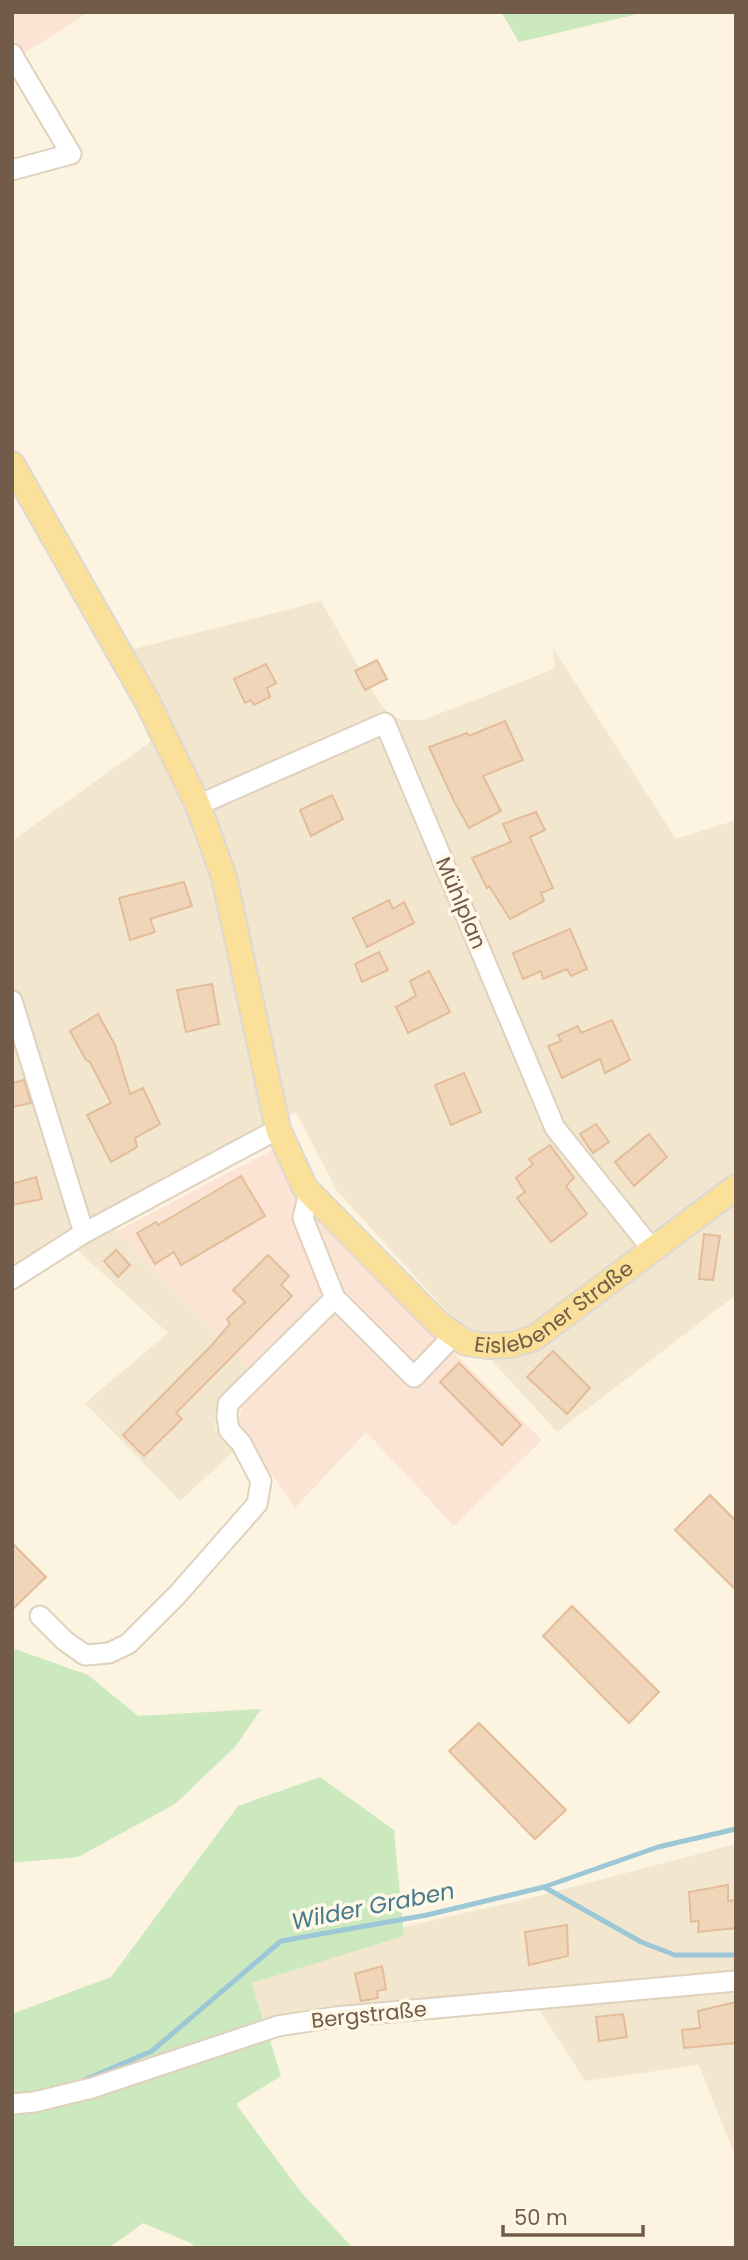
<svg xmlns="http://www.w3.org/2000/svg" width="748" height="2260" font-family="Poppins,sans-serif">
<rect width="100%" height="100%" fill="#fcf4e0"/>
<!-- residential -->
<g fill="#f3e6cf">
<polygon points="321,601 374,694 389,714 403,720 423,720 554,669 553,648 676,839 736,820 736,1295 557,1432 337,1191 296,1112 104,1217 250,1367 216,1403 215,1428 234,1451 180,1501 85,1403 168,1333 64,1238 12,1266 12,841 160,735 134,649"/>
<polygon points="736,1844 736,2158 699,2065 585,2081 527,1990 334,2009 266,2026 252,1983 404,1936 404,1927 538,1896"/>
</g>
<!-- commercial -->
<g fill="#fce4d4">
<polygon points="12,12 89,12 23,54 12,36"/>
<polygon points="272,1150 294,1194 542,1440 454,1526 366,1432 295,1508 237,1425 243,1404 263,1382 117,1231"/>
</g>
<!-- green -->
<g fill="#cce8bf">
<polygon points="501,12 646,12 519,42"/>
<polygon points="12,1648 88,1675 138,1716 261,1709 236,1746 175,1804 78,1857 12,1863"/>
<polygon points="320,1777 394,1830 404,1936 252,1983 281,2076 236,2104 300,2191 353,2248 196,2248 191,2243 143,2223 109,2248 12,2248 12,2014 111,1977 238,1806"/>
</g>
<g fill="none" stroke-linecap="round" stroke-linejoin="round">
<!-- stream -->
<g stroke="#9cc7d6" stroke-width="5">
<polyline points="544,1887 641,1942 675,1955 736,1955"/>
<polyline points="82,2081 152,2051 281,1941 427,1915 544,1887 658,1847 736,1829"/>
</g>
</g>
<!-- building -->
<g fill="#f1d5b8" stroke="#e3bd99" stroke-width="2">
<polygon points="377,660 387,679 365,690 355,671"/>
<polygon points="266,664 276,683 267,688 270,697 254,705 251,700 245,703 234,679"/>
<polygon points="505,721 523,760 483,776 501,811 469,828 454,801 429,747 467,733 469,736"/>
<polygon points="332,795 343,819 311,836 300,810"/>
<polygon points="536,812 545,830 530,837 553,888 541,893 544,901 510,919 489,886 487,888 472,858 511,842 503,824"/>
<polygon points="184,882 192,906 150,919 155,932 130,940 119,898"/>
<polygon points="389,900 393,909 404,902 414,923 367,947 353,918"/>
<polygon points="570,929 587,969 571,976 567,969 543,979 541,971 523,979 513,953"/>
<polygon points="379,952 388,970 362,982 355,964"/>
<polygon points="429,971 450,1012 408,1033 396,1007 416,996 410,981"/>
<polygon points="212,984 219,1024 186,1032 177,990"/>
<polygon points="98,1014 115,1045 130,1094 143,1088 160,1124 135,1138 137,1147 111,1162 87,1115 111,1103 90,1062 86,1060 70,1031"/>
<polygon points="612,1020 630,1060 605,1073 600,1059 562,1078 548,1046 561,1041 558,1035 578,1026 581,1033"/>
<polygon points="464,1073 481,1112 451,1125 435,1085"/>
<polygon points="24,1080 31,1103 12,1107 12,1083"/>
<polygon points="596,1124 609,1142 593,1153 580,1134"/>
<polygon points="649,1134 667,1157 634,1186 615,1162"/>
<polygon points="550,1145 574,1178 566,1186 587,1214 551,1242 517,1198 525,1192 516,1178 533,1164 529,1159"/>
<polygon points="241,1176 265,1216 181,1265 174,1252 155,1264 137,1233 156,1222 158,1225"/>
<polygon points="36,1177 42,1199 12,1205 12,1184"/>
<polygon points="704,1234 720,1236 713,1280 699,1279"/>
<polygon points="116,1250 130,1265 118,1277 104,1261"/>
<polygon points="268,1255 289,1276 281,1285 292,1296 176,1413 182,1419 144,1456 123,1435 212,1345 230,1324 227,1319 245,1302 233,1290"/>
<polygon points="553,1351 590,1388 567,1414 527,1377"/>
<polygon points="459,1363 521,1425 502,1445 440,1382"/>
<polygon points="710,1495 736,1521 736,1590 675,1530"/>
<polygon points="12,1543 46,1577 12,1610"/>
<polygon points="572,1606 659,1692 629,1723 543,1636"/>
<polygon points="479,1723 566,1810 535,1839 449,1751"/>
<polygon points="728,1885 728,1901 736,1900 736,1928 698,1932 699,1921 691,1922 689,1892"/>
<polygon points="567,1925 568,1956 529,1965 525,1932"/>
<polygon points="382,1966 386,1989 377,1991 378,1998 361,2001 355,1974"/>
<polygon points="736,2002 736,2043 684,2048 682,2030 700,2028 698,2011"/>
<polygon points="623,2014 627,2037 599,2041 596,2017"/>
</g>
<g fill="none" stroke-linecap="round" stroke-linejoin="round">
<!-- minor casing -->
<g stroke="#dfd1bd" stroke-width="23">
<g id="minor">
<polyline points="12,54 71,154 12,170"/>
<polyline points="198,805 385,723 555,1128 652,1249"/>
<polyline points="12,1001 84,1233 278,1129"/>
<polyline points="309,1192 303,1218 335,1298"/>
<polyline points="12,1279 84,1233"/>
<polyline points="40,1616 65,1641 85,1655 109,1653 128,1644 177,1595 257,1504 261,1481 241,1443 229,1430 227,1416 228,1404 335,1298 414,1377 454,1335"/>
<polyline points="12,2104 34,2102 92,2088 278,2026 336,2017 736,1981"/>
</g>
</g>
<!-- major casing -->
<g stroke="#ddd8d3" stroke-width="28">
<g id="major">
<path id="s1" d="M12,464L147,701L198,805L224,877L278,1129L305,1188L439,1324L466,1343L488,1346L511,1345L534,1338L736,1187"/>
</g>
</g>
<!-- minor -->
<use href="#minor" stroke="#fff" stroke-width="19"/>
<!-- major -->
<use href="#major" stroke="#fae099" stroke-width="24"/>
</g>
<g text-anchor="middle" stroke-width="7" stroke-linejoin="round" paint-order="stroke">
<!-- street labels -->
<g font-size="21" fill="#725b48" stroke="#fff8e6">
<text transform="translate(461 903) rotate(67)" y="7">Mühlplan</text>
<text dy="7" stroke="none"><textPath href="#s1" startOffset="1111">Eislebener Straße</textPath></text>
<text transform="translate(369 2015) rotate(-6)" y="7">Bergstraße</text>
</g>
<!-- water labels -->
<g font-size="23" font-style="italic" fill="#45798c" stroke="#fff8e6">
<text transform="translate(373 1906) rotate(-11)" y="8">Wilder Graben</text>
</g>
</g>
<!-- border -->
<rect width="748" height="2260" fill="none" stroke="#725b48" stroke-width="28"/>
<!-- scale -->
<path d="M503 2225v10h140v-10" fill="none" stroke="#725b48" stroke-width="3.5"/>
<text x="514" y="2225" font-size="21" fill="#725b48" stroke="#fff8e6" stroke-width="5" paint-order="stroke">50 m</text>
</svg>
